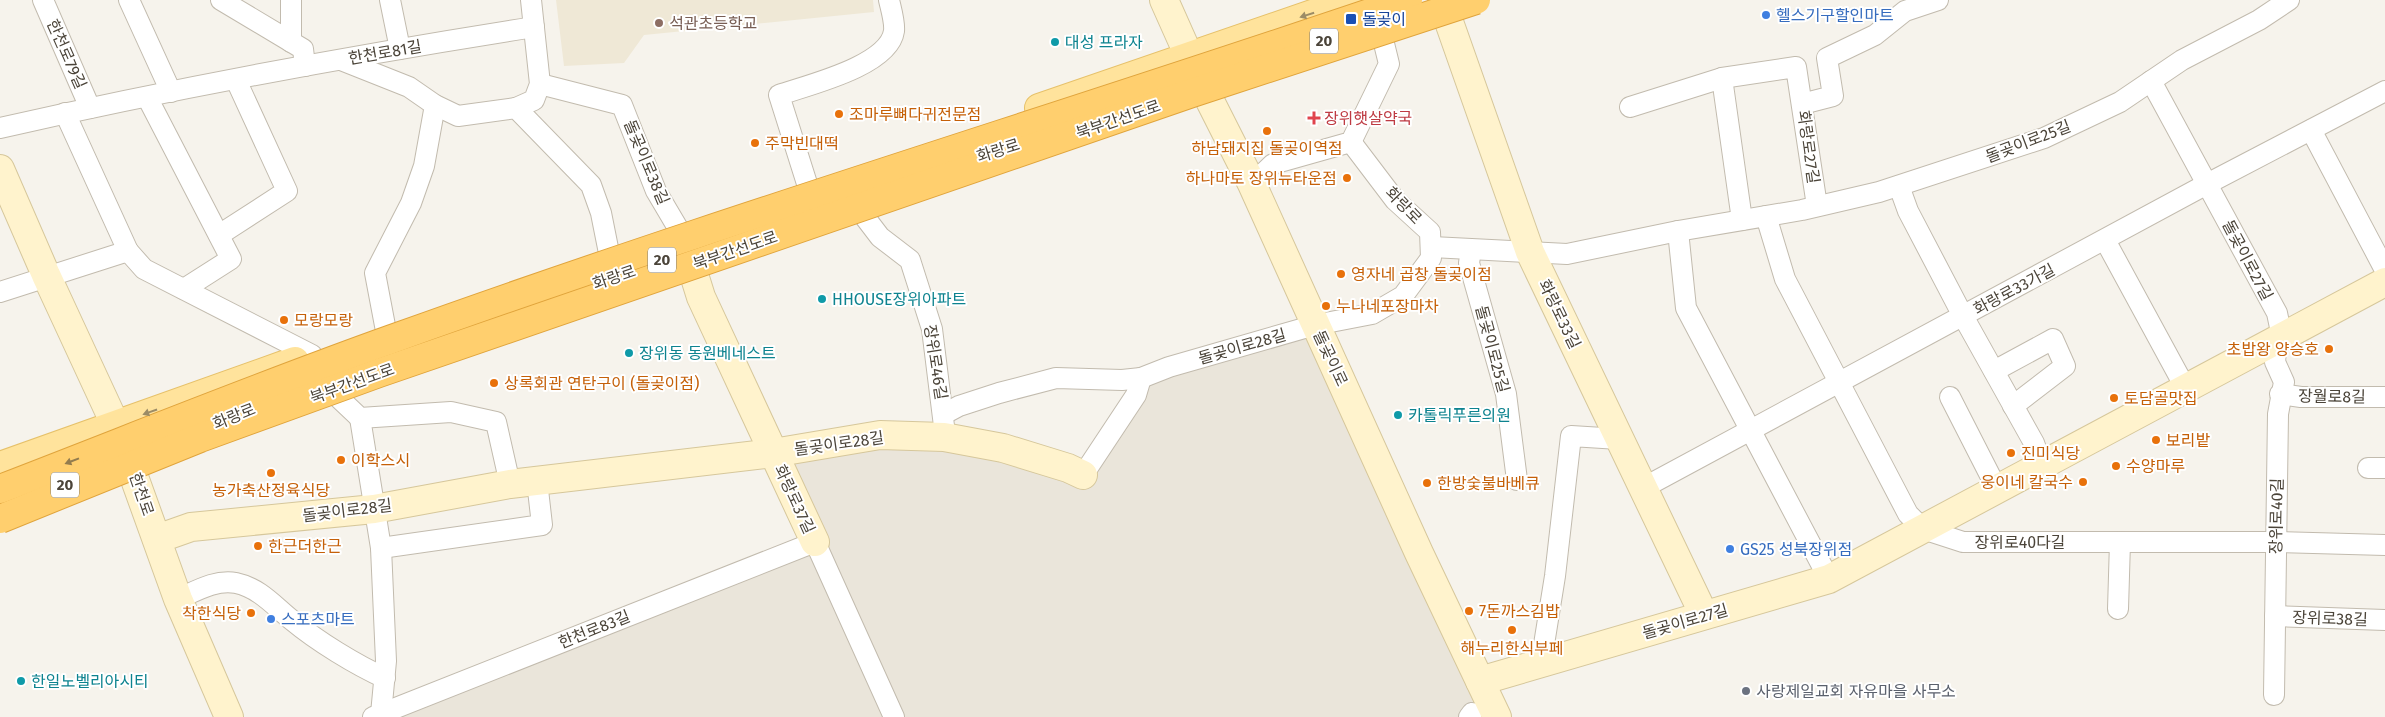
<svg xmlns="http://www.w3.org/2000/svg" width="2385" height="717" font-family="'Fira Sans','Noto Sans KR',sans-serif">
<rect width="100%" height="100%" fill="#f6f3ec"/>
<!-- residential -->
<polygon fill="#eae5da" points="1310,333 1487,717 386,717 824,545 780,457 906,441 962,446 1089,485 1149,384"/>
<!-- education -->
<polygon fill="#efe8d6" points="556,0 873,0 874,12 644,35 624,63 564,66"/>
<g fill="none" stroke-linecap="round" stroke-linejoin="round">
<!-- street casing -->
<g stroke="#c2bbae" stroke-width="22">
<g id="street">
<polyline points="43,0 90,108"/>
<polyline points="129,0 171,92"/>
<polyline points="221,0 303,49 305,66"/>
<polyline points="291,0 291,42"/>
<polyline points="390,0 400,49"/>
<polyline points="341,60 409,87 435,105 458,116 516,108 591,185 601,213 610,258"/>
<polyline points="1722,78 1742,220"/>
<polyline points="2151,81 2277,313 2282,337"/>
<polyline points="540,84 622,105 656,191 682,235"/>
<polyline points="147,97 231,259 184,289"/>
<polyline points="1802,104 1833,96 1827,58 1875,35 1905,11 1938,0"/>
<polyline points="1630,107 1722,78 1796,67 1817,206"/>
<polyline points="516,108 534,100 540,84 531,0"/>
<polyline points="65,113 128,251"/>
<path d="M0,128C176,88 355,55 534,27"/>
<polyline points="2311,130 2385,270"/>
<polyline points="1252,184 1273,164 1351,142 1389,64 1379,23"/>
<polyline points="1899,186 1908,211 1963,316 2034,443 2042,465"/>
<path d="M809,190L779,95C808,85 889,66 894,31C895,22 891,9 889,0"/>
<polyline points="851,199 880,237 910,260 932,329 944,426"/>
<polyline points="1766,216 1785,279 1908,514 1923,529 1963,542 2276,542 2385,545"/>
<polyline points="1678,231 1686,308 1829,579"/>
<polyline points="219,235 287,191 236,80"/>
<polyline points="2105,240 2186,389"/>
<polyline points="1432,247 1567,254 1678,231 1802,210 1879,192 2044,138 2120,102 2182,60 2259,20 2289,0"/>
<polyline points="1471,250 1469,263 1506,394 1517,480"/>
<polyline points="0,292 128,251 144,269 312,355"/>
<polyline points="386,331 375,273 411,203 424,166 435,105"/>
<polyline points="1994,371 2053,339 2065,366 2013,406"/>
<polyline points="322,382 360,418 451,412 496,422 510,484"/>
<polyline points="2280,394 2301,397 2385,397"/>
<polyline points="1950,397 1997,489"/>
<polyline points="944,414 959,406 999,393 1056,378 1122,380 1141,378 1169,367 1315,325 1372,314 1403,296 1431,258 1430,232 1395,200 1351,142"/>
<polyline points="360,418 381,548 386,661 381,714"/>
<polyline points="2368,468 2385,468"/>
<polyline points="1083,475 1136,395 1141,378"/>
<polyline points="1643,488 2207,184 2385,91"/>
<polyline points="381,548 542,525 537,481"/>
<path d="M178,599C196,591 216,579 236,583C260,588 275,607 293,621C317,641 356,665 385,678"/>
<polyline points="2118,609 2120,542"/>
<polyline points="2275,616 2385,620"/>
<polyline points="1541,663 1555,576 1571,436 1619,439"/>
<polyline points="2274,695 2278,414 2284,382 2275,362 2277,340"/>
<polyline points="373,717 815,542 894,717"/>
<polyline points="1469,717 1472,713"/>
</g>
</g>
<!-- secondary casing -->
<g stroke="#d6c79b" stroke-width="30">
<g id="secondary">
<polyline points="1164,0 1201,83 1252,184 1419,553 1497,717"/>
<polyline points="1442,2 1530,252 1704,615"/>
<polyline points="0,169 46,275 115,424 178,599 229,717"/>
<polyline points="687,252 701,297 815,542"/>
<polyline points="157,539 191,527 374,509 510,484 773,453 880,435 944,437 1003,448 1068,468 1083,475"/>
<polyline points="1480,681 1829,579 2385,282"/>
</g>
</g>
<!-- primary casing -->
<g stroke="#e6c16a" stroke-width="30">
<g id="primary">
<polyline points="1039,108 1353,0"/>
<polyline points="560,297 774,222"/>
<polyline points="0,466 295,361"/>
</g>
</g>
<!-- street -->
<use href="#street" stroke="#fff" stroke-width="20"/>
<!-- secondary -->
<use href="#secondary" stroke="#fff3cd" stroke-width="28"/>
<!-- primary -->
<use href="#primary" stroke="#ffe39c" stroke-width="28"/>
<!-- highway-bridge casing -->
<g stroke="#e0a43c" stroke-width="30" stroke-linecap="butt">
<g id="highway-bridge">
<path d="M0,489C130,439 260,386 392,339C728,218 1070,115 1408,0"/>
<polyline points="0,519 200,438 379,373 1192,93 1476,0"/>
</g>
</g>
<!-- highway-bridge -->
<use href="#highway-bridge" stroke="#ffcf6e" stroke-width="28"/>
</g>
<!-- one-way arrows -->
<defs><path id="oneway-solid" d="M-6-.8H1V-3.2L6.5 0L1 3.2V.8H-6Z" transform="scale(1.25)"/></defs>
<g fill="#9c8c66">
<use href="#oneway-solid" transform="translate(1307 15) rotate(162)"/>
<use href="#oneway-solid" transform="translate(150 412) rotate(161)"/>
</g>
<use fill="#937c4e" href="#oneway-solid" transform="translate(72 461) rotate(159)"/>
<!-- markers -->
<g fill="#3f7fe0" stroke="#fff" stroke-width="2">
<circle cx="1766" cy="15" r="5"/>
<circle cx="1730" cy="549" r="5"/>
<circle cx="271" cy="619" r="5"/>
</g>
<rect fill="#1a4fb4" stroke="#fff" stroke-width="2" x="1345" y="13" width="12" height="12" rx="2.5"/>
<circle fill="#8d6e63" stroke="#fff" stroke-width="2" cx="659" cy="23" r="5"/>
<g fill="#0f9aa8" stroke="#fff" stroke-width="2">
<circle cx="1055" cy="42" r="5"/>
<circle cx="822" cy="299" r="5"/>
<circle cx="629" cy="353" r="5"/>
<circle cx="1398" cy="415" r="5"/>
<circle cx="21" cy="681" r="5"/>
</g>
<g fill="#e8710a" stroke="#fff" stroke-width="2">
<circle cx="839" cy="114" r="5"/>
<circle cx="1267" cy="131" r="5"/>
<circle cx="755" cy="143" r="5"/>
<circle cx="1347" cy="178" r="5"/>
<circle cx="1341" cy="274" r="5"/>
<circle cx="1326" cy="306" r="5"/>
<circle cx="284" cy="320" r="5"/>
<circle cx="2329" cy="349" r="5"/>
<circle cx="494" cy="383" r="5"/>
<circle cx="2114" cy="398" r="5"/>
<circle cx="2156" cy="440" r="5"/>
<circle cx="2011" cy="453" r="5"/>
<circle cx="341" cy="460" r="5"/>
<circle cx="2116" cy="466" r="5"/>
<circle cx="271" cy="473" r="5"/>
<circle cx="2083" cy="482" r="5"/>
<circle cx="1427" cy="483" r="5"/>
<circle cx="258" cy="546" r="5"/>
<circle cx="1469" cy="611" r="5"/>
<circle cx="251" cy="613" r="5"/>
<circle cx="1512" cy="630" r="5"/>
</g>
<path fill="#e0444e" stroke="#fff" stroke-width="2" d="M1311.5 110.5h5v5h5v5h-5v5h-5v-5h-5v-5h5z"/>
<circle fill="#6b7280" stroke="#fff" stroke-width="2" cx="1746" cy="691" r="5"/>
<g text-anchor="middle" stroke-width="4" stroke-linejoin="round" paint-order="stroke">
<!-- shield labels -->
<g fill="#fff" stroke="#817c74" stroke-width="1">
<rect x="1310" y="28.5" width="28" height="25" rx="4"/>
<rect x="648" y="247.5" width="28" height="25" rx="4"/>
<rect x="51" y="472.5" width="28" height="25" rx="4"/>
</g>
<g font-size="15" font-weight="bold" fill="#4b4439">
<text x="1324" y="46">20</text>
<text x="662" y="265">20</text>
<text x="65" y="490">20</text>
</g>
<!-- shop labels -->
<g font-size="16" fill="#366cbe" stroke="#fff" text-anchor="start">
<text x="1776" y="21">헬스기구할인마트</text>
<text x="1740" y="555">GS25 성북장위점</text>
<text x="281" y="625">스포츠마트</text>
</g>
<!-- transit labels -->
<g font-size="16" fill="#164399" stroke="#fff" text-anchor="start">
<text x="1362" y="25">돌곶이</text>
</g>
<!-- education labels -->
<g font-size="16" fill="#785e54" stroke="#fff" text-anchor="start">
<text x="669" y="29">석관초등학교</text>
</g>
<!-- culture labels -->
<g font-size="16" fill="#0d838f" stroke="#fff" text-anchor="start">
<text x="1065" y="48">대성 프라자</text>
<text x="832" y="305">HHOUSE장위아파트</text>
<text x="639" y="359">장위동 동원베네스트</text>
<text x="1408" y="421">카톨릭푸른의원</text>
<text x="31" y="687">한일노벨리아시티</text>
</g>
<!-- street labels -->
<g font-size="16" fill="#4b4439" stroke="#fff">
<text transform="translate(385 52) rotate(-10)" y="6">한천로81길</text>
<text transform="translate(67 54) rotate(66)" y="6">한천로79길</text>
<text transform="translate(1118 119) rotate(-19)" y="6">북부간선도로</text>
<text transform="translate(2028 141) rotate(-21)" y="6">돌곶이로25길</text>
<text transform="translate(1809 147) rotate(82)" y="6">화랑로27길</text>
<text transform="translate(998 150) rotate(-17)" y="6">화랑로</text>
<text transform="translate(647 162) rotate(67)" y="6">돌곶이로38길</text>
<text transform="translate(1404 205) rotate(46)" y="6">화랑로</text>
<text transform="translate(735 250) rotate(-19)" y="6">북부간선도로</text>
<text transform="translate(2248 260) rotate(62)" y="6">돌곶이로27길</text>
<text transform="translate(614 277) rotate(-19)" y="6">화랑로</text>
<text transform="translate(2014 289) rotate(-28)" y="6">화랑로33가길</text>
<text transform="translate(1560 314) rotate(64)" y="6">화랑로33길</text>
<text transform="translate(1242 346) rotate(-16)" y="6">돌곶이로28길</text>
<text transform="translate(1493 349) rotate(75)" y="6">돌곶이로25길</text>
<text transform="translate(1331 358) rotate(65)" y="6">돌곶이로</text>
<text transform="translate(936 362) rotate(81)" y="6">장위로46길</text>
<text transform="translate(352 383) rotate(-20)" y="6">북부간선도로</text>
<text transform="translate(2332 396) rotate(1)" y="6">장월로8길</text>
<text transform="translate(234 416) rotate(-22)" y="6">화랑로</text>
<text transform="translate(839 443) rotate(-8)" y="6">돌곶이로28길</text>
<text transform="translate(142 494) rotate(71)" y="6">한천로</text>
<text transform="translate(795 499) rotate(65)" y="6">화랑로37길</text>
<text transform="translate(347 510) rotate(-7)" y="6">돌곶이로28길</text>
<text transform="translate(2276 516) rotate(-89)" y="6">장위로40길</text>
<text x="2020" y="548">장위로40다길</text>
<text transform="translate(2330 618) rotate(2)" y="6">장위로38길</text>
<text transform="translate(1685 621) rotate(-16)" y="6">돌곶이로27길</text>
<text transform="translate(594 629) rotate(-22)" y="6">한천로83길</text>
</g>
<!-- food labels -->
<g font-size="16" fill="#c56008" stroke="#fff" text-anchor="start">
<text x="849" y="120">조마루뼈다귀전문점</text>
<text x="765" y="149">주막빈대떡</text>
<text x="1267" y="154" text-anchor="middle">하남돼지집 돌곶이역점</text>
<text x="1337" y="184" text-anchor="end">하나마토 장위뉴타운점</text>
<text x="1351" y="280">영자네 곱창 돌곶이점</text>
<text x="1336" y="312">누나네포장마차</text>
<text x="294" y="326">모랑모랑</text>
<text x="2319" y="355" text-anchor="end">초밥왕 양승호</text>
<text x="504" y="389">상록회관 연탄구이 (돌곶이점)</text>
<text x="2124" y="404">토담골맛집</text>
<text x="2166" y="446">보리밭</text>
<text x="2021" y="459">진미식당</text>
<text x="351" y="466">이학스시</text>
<text x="2126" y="472">수양마루</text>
<text x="2073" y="488" text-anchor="end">웅이네 칼국수</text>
<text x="1437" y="489">한방숯불바베큐</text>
<text x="271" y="496" text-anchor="middle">농가축산정육식당</text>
<text x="268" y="552">한근더한근</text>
<text x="1479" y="617">7돈까스김밥</text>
<text x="241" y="619" text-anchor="end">착한식당</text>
<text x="1512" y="654" text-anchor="middle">해누리한식부페</text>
</g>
<!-- health labels -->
<g font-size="16" fill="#be3a42" stroke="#fff" text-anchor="start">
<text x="1324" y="124">장위햇살약국</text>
</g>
<!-- worship labels -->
<g font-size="16" fill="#5b616d" stroke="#fff" text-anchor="start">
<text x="1756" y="697">사랑제일교회 자유마을 사무소</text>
</g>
</g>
</svg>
